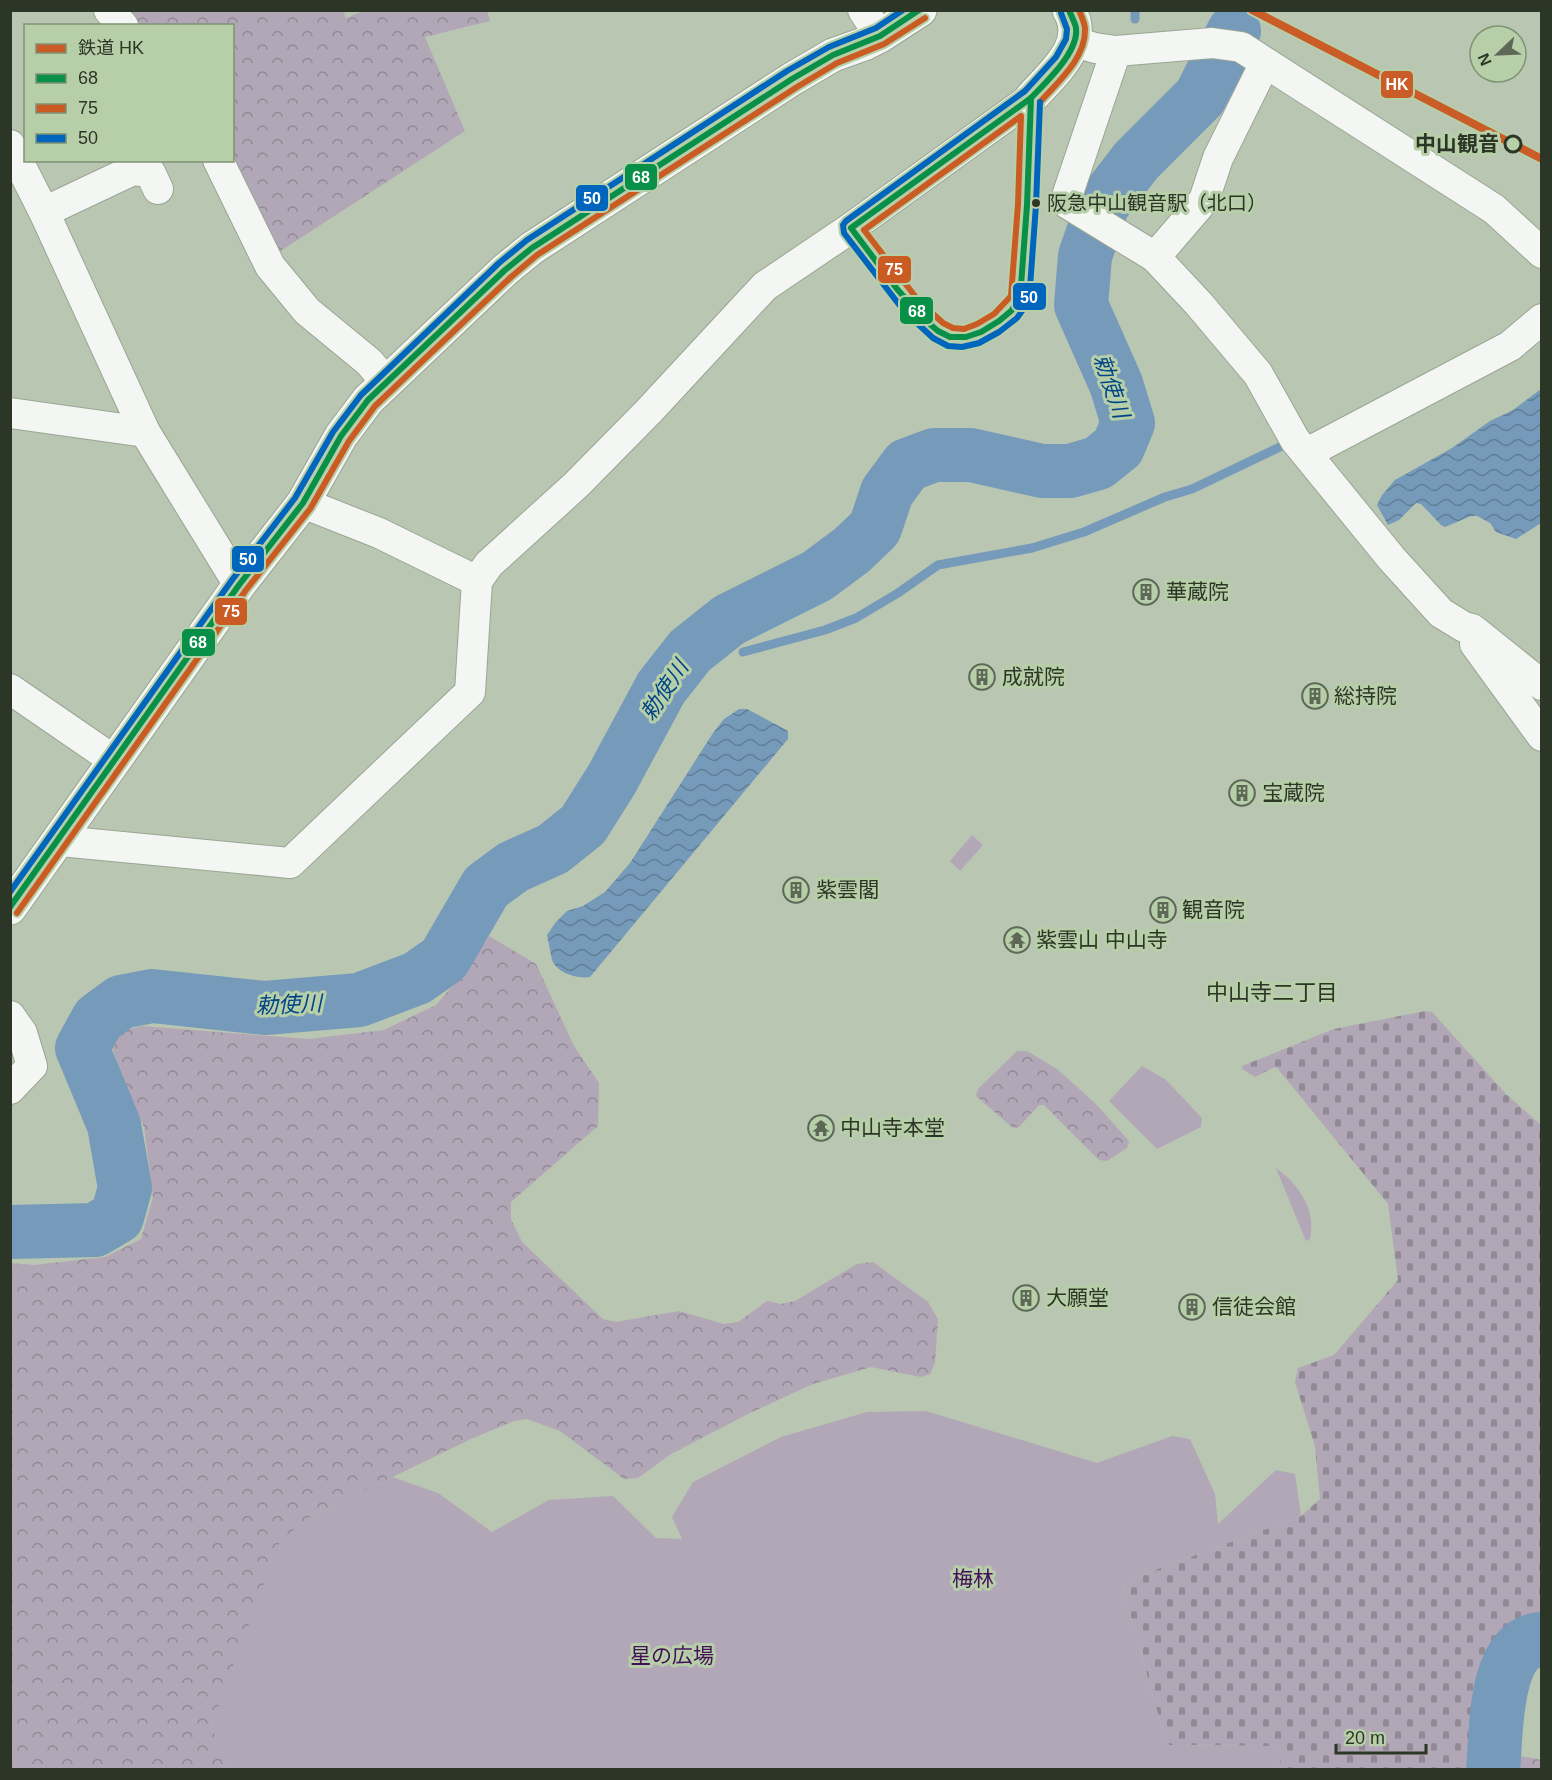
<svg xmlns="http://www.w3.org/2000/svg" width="1552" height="1780" font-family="Helvetica,'Noto Sans JP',sans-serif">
<defs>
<pattern id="forest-crowns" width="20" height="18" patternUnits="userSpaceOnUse" patternTransform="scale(1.5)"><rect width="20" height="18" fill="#b2a7b6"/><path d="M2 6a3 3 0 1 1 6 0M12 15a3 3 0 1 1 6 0" fill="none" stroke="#918994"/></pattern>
<pattern id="cemetery-stones" width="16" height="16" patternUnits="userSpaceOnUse" patternTransform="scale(1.5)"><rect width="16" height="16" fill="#b2a7b6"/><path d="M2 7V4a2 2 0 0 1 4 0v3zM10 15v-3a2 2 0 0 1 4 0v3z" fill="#918994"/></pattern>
<pattern id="water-waves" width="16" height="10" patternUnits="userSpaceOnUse" patternTransform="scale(1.5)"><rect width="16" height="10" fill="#769aba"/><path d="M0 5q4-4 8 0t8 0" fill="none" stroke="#617e97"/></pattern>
</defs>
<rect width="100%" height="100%" fill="#b9c6b1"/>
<!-- forest -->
<g fill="url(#forest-crowns)">
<polygon points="343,10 346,18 363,11 487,10 490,21 425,37 465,131 279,252 232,160 232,26 142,25 124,11"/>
<polygon points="489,936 536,964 574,1046 599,1083 598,1126 511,1202 511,1219 522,1242 603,1319 616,1322 679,1311 724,1324 738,1322 767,1301 781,1304 795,1301 857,1264 873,1262 928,1302 938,1319 935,1363 930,1374 921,1377 871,1367 813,1384 750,1413 671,1454 638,1478 624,1479 560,1431 527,1419 514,1421 471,1439 308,1518 211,1724 229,1769 11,1769 10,1263 34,1265 105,1257 141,1239 153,1197 144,1127 120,1073 111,1044 118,1032 142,1026 308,1039 384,1030 436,1005 467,969"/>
<polygon points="1017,1051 1027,1051 1057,1069 1095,1103 1129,1141 1127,1148 1107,1161 1099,1160 1044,1105 1039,1105 1019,1127 1013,1128 976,1096 978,1089"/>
<polygon points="1521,1756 1541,1760 1541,1769 1508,1769"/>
</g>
<!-- cemetery -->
<path fill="url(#cemetery-stones)" d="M1425,1011L1432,1012L1506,1094L1541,1125V1629C1532,1632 1519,1635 1512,1641C1485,1665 1485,1735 1480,1769H1279L1281,1755L1275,1746L1169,1745L1163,1733L1123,1588L1133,1578L1301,1516L1320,1499L1315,1446L1295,1382L1298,1368L1334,1355L1398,1280L1388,1204L1278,1069L1275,1067L1255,1077L1242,1069V1066L1334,1029Z"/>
<!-- green -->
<g fill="#b2a7b6">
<polygon points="972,835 983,845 960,871 950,861"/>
<polygon points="1142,1066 1166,1080 1202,1118 1201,1127 1157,1149 1109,1101"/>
<path d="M1276,1168C1299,1185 1316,1209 1310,1239L1306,1241Z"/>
<polygon points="926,1411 1097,1463 1172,1436 1190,1439 1215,1494 1218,1524 1276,1470 1295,1474 1301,1516 1133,1578 1123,1588 1163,1733 1169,1745 1275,1746 1281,1755 1279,1769 229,1769 211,1725 280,1541 308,1518 392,1477 438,1493 492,1532 549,1500 613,1496 656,1538 682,1539 672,1517 693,1482 781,1437 867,1412"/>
</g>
<!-- water -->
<g fill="url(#water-waves)">
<polygon points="1541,389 1541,523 1516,539 1496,532 1490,523 1477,516 1471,516 1445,527 1441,525 1421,504 1416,503 1399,520 1388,525 1377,505 1382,495 1395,480 1452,448 1490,421 1513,410"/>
<path d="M739,709H747L788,731V739L590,977C577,979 557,973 552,960C550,952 549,943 547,935L556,922L567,911L583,906L605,892L630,863L713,733L724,719Z"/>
</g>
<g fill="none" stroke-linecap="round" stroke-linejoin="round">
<!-- stream -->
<g stroke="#769aba" stroke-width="9">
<polyline points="1135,19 1135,10"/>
<polyline points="743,652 825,630 856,618 898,593 938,565 1032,548 1084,532 1165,497 1192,489 1284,445"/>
</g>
<!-- river -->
<g stroke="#769aba" stroke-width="54">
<polyline points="10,1232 95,1230 117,1217 125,1188 114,1125 82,1048 98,1019 121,1002 152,996 265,1008 359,1000 417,978 444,959 486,887 513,867 553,849 583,825 612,779 661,688 690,651 729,620 817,576 852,550 875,528 887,492 907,465 934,455 971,455 1042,471 1070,471 1098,463 1118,447 1128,423 1116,384 1081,305 1085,256 1103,204 1136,161 1200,97 1234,31"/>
<path d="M1493,1770C1497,1734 1492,1642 1542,1639"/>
</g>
<!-- minor casing -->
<g stroke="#9aa594" stroke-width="32">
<g id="minor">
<polyline points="109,10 123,26"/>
<polyline points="863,10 880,36"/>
<polyline points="1075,42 1095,48 1116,51 1212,43 1241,47 1494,209 1542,253"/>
<polyline points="1116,51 1065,202 1155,257"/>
<polyline points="1265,63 1218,158 1204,200 1155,257 1199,304 1258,374 1295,440 1392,559 1441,613 1464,627 1472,629 1542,685"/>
<polyline points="10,145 44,212 145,432 239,585"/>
<polyline points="218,160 270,266 307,311 369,362 386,382"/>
<polyline points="44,212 133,170 150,172 158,189"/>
<polyline points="10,413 145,432"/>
<polyline points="1307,453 1510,346 1542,319"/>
<polyline points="303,503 379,533 477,581"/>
<polyline points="1475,644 1542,736"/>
<polyline points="10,689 115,761"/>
<polyline points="60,841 290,863 470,692 477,581 489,564 576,485 648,412 765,286 851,228 1031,98"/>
<polyline points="10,1016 22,1033 32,1066 10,1089"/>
</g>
</g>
<!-- tertiary casing -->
<g stroke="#9aa594" stroke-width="35">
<g id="tertiary">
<path d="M1031,98C1052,74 1090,44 1069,10"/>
<polyline points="10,908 239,585 303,503 341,436 368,400 505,270 532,248 792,79 833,55 864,44 880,36 920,10"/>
</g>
</g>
<!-- minor -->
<use href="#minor" stroke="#f4f6f3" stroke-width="30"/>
<!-- tertiary -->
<use href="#tertiary" stroke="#f4f6f3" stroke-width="33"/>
<!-- bus-1 casing -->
<g stroke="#b7cfa8" stroke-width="10">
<g id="bus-1">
<polygon points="1031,98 1027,205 1020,299 1011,311 999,321 981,332 966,337 950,337 938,331 925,320 897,289 851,228"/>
<path d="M1031,98C1046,82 1079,52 1076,28C1075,22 1071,16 1069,10"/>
<polyline points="10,907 239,585 303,503 341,436 368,400 505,270 532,248 792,79 833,55 880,36 919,10"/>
</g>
</g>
<!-- bus-2 casing -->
<g stroke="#b7cfa8" stroke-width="10">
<g id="bus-2">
<path d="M1040,102C1058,82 1086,58 1085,29C1085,23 1081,16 1079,10"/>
<polygon points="1021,116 1018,204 1011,296 994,314 977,324 964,329 953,328 943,323 918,300 864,230"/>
<polyline points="17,913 246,590 310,509 349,441 375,406 511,277 537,255 797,87 837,63 884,44 925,18"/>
</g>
</g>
<!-- bus-3 casing -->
<g stroke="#b7cfa8" stroke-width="10">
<g id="bus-3">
<polyline points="1040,102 1036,205 1029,301 1017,318 999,332 979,343 962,347 948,346 933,338 904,311 844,233 843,225 846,221 1025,91 1056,57 1066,39 1067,29 1061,13"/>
<polyline points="10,892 232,580 295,498 333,432 361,395 499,263 527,240 787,71 829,47 876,28 903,10"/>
</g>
</g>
<!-- bus-1 -->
<use href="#bus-1" stroke="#099048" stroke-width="6"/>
<!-- bus-2 -->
<use href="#bus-2" stroke="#ca5c23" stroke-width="6"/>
<!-- bus-3 -->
<use href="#bus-3" stroke="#0065bd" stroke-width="6"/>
<!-- rail-1 casing -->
<g stroke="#b7cfa8" stroke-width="12">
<polyline id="rail-1" points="1252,10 1542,159"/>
</g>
<!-- rail-1 -->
<use href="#rail-1" stroke="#ca5c27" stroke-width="8"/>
</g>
<!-- icons -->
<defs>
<g id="building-ring" transform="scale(1.35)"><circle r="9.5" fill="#b7cfa8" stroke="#5d6857" stroke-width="1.5"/><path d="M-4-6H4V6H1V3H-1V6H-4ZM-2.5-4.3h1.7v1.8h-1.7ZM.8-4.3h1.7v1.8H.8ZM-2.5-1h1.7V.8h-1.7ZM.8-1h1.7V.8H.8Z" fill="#5d6857"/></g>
<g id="temple-ring" transform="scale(1.35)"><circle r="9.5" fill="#b7cfa8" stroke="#5d6857" stroke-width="1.5"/><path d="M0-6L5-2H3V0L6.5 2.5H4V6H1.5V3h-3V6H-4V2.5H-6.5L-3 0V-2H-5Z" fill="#5d6857"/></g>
</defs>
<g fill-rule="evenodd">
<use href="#building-ring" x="1146" y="592"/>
<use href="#building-ring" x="982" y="677"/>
<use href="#building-ring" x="1315" y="696"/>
<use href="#building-ring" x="1242" y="793"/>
<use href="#building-ring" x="796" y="890"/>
<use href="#building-ring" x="1163" y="910"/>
<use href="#temple-ring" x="1017" y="940"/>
<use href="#temple-ring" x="821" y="1128"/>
<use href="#building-ring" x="1026" y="1298"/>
<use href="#building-ring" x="1192" y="1307"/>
</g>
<!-- markers -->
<circle fill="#b7cfa8" stroke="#2c3626" stroke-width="3" cx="1513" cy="144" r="8"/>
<circle fill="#2c3626" stroke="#b7cfa8" stroke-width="2" cx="1036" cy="203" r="5"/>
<g text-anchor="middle" stroke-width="6" stroke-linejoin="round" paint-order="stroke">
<!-- bus labels -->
<g font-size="20" fill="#2c3626" stroke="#b7cfa8" text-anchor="start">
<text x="1047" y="210">阪急中山観音駅（北口）</text>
</g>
<!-- stop labels -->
<g font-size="21" font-weight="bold" fill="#2c3626" stroke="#b7cfa8" text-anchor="end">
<text x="1499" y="151">中山観音</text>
</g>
<!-- poi labels -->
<g font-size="21" fill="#2c3626" stroke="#b7cfa8" text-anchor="start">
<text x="1166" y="599">華蔵院</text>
<text x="1002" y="684">成就院</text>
<text x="1334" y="703">総持院</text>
<text x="1262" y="800">宝蔵院</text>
<text x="816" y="897">紫雲閣</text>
<text x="1182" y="917">観音院</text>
<text x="1036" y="947">紫雲山 中山寺</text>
<text x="840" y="1135">中山寺本堂</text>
<text x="1046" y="1305">大願堂</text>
<text x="1212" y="1314">信徒会館</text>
</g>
<!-- park labels -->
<g font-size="21" fill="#440f59" stroke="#b7cfa8">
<text x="973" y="1586">梅林</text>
<text x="672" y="1663">星の広場</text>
</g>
<!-- water labels -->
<g font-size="22" font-style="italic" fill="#004588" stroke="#b7cfa8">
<text transform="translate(1112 386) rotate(71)" y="8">勅使川</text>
<text transform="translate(664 690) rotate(-56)" y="8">勅使川</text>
<text transform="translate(289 1004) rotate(-2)" y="8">勅使川</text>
</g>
<!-- neighbourhood labels -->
<g font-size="22" fill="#2c3626" stroke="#b7cfa8">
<text x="1272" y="1000">中山寺二丁目</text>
</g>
</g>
<g stroke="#b7cfa8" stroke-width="2">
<rect x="1380" y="70" width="34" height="29" rx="6" fill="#ca5c27"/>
<rect x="624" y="163" width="34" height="28" rx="6" fill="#099048"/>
<rect x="575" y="184" width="34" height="28" rx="6" fill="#0065bd"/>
<rect x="877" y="255" width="35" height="29" rx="6" fill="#ca5c23"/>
<rect x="1012" y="282" width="35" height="29" rx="6" fill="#0065bd"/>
<rect x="899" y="296" width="35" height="29" rx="6" fill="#099048"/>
<rect x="231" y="545" width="34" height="28" rx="6" fill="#0065bd"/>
<rect x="214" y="597" width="34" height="29" rx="6" fill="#ca5c23"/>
<rect x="181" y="628" width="35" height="29" rx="6" fill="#099048"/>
</g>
<g font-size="16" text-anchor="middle" font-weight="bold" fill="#fff">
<text x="1397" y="90">HK</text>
<text x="641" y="183">68</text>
<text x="592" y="204">50</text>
<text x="894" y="275">75</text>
<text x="1029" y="303">50</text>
<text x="917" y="317">68</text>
<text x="248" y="565">50</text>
<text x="231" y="617">75</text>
<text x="198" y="648">68</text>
</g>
<!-- border -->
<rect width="1552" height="1780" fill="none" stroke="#2c3626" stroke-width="24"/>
<!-- legend -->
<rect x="24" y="24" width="210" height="138" fill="#b7cfa8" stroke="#7f9274" stroke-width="1.5"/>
<rect x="36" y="44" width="30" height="9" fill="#ca5c27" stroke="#7f9274" stroke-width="1.5"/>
<text x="78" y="54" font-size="18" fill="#2c3626">鉄道 HK</text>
<rect x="36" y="74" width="30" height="9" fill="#099048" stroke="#7f9274" stroke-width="1.5"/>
<text x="78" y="84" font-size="18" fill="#2c3626">68</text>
<rect x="36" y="104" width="30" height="9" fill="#ca5c23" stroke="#7f9274" stroke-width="1.5"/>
<text x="78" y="114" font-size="18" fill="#2c3626">75</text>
<rect x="36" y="134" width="30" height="9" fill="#0065bd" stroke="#7f9274" stroke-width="1.5"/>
<text x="78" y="144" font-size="18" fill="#2c3626">50</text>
<!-- north arrow -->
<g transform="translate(1498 54) rotate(247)"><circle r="28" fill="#b7cfa8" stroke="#7f9274" stroke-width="1.5"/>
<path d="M0-4.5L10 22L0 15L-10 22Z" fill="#5d6857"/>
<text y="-9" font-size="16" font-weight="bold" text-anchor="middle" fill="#2c3626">N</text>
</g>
<!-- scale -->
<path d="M1336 1744v9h90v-9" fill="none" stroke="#2c3626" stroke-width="3"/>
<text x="1345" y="1744" font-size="18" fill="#2c3626" stroke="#b7cfa8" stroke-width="4.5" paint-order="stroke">20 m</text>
</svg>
